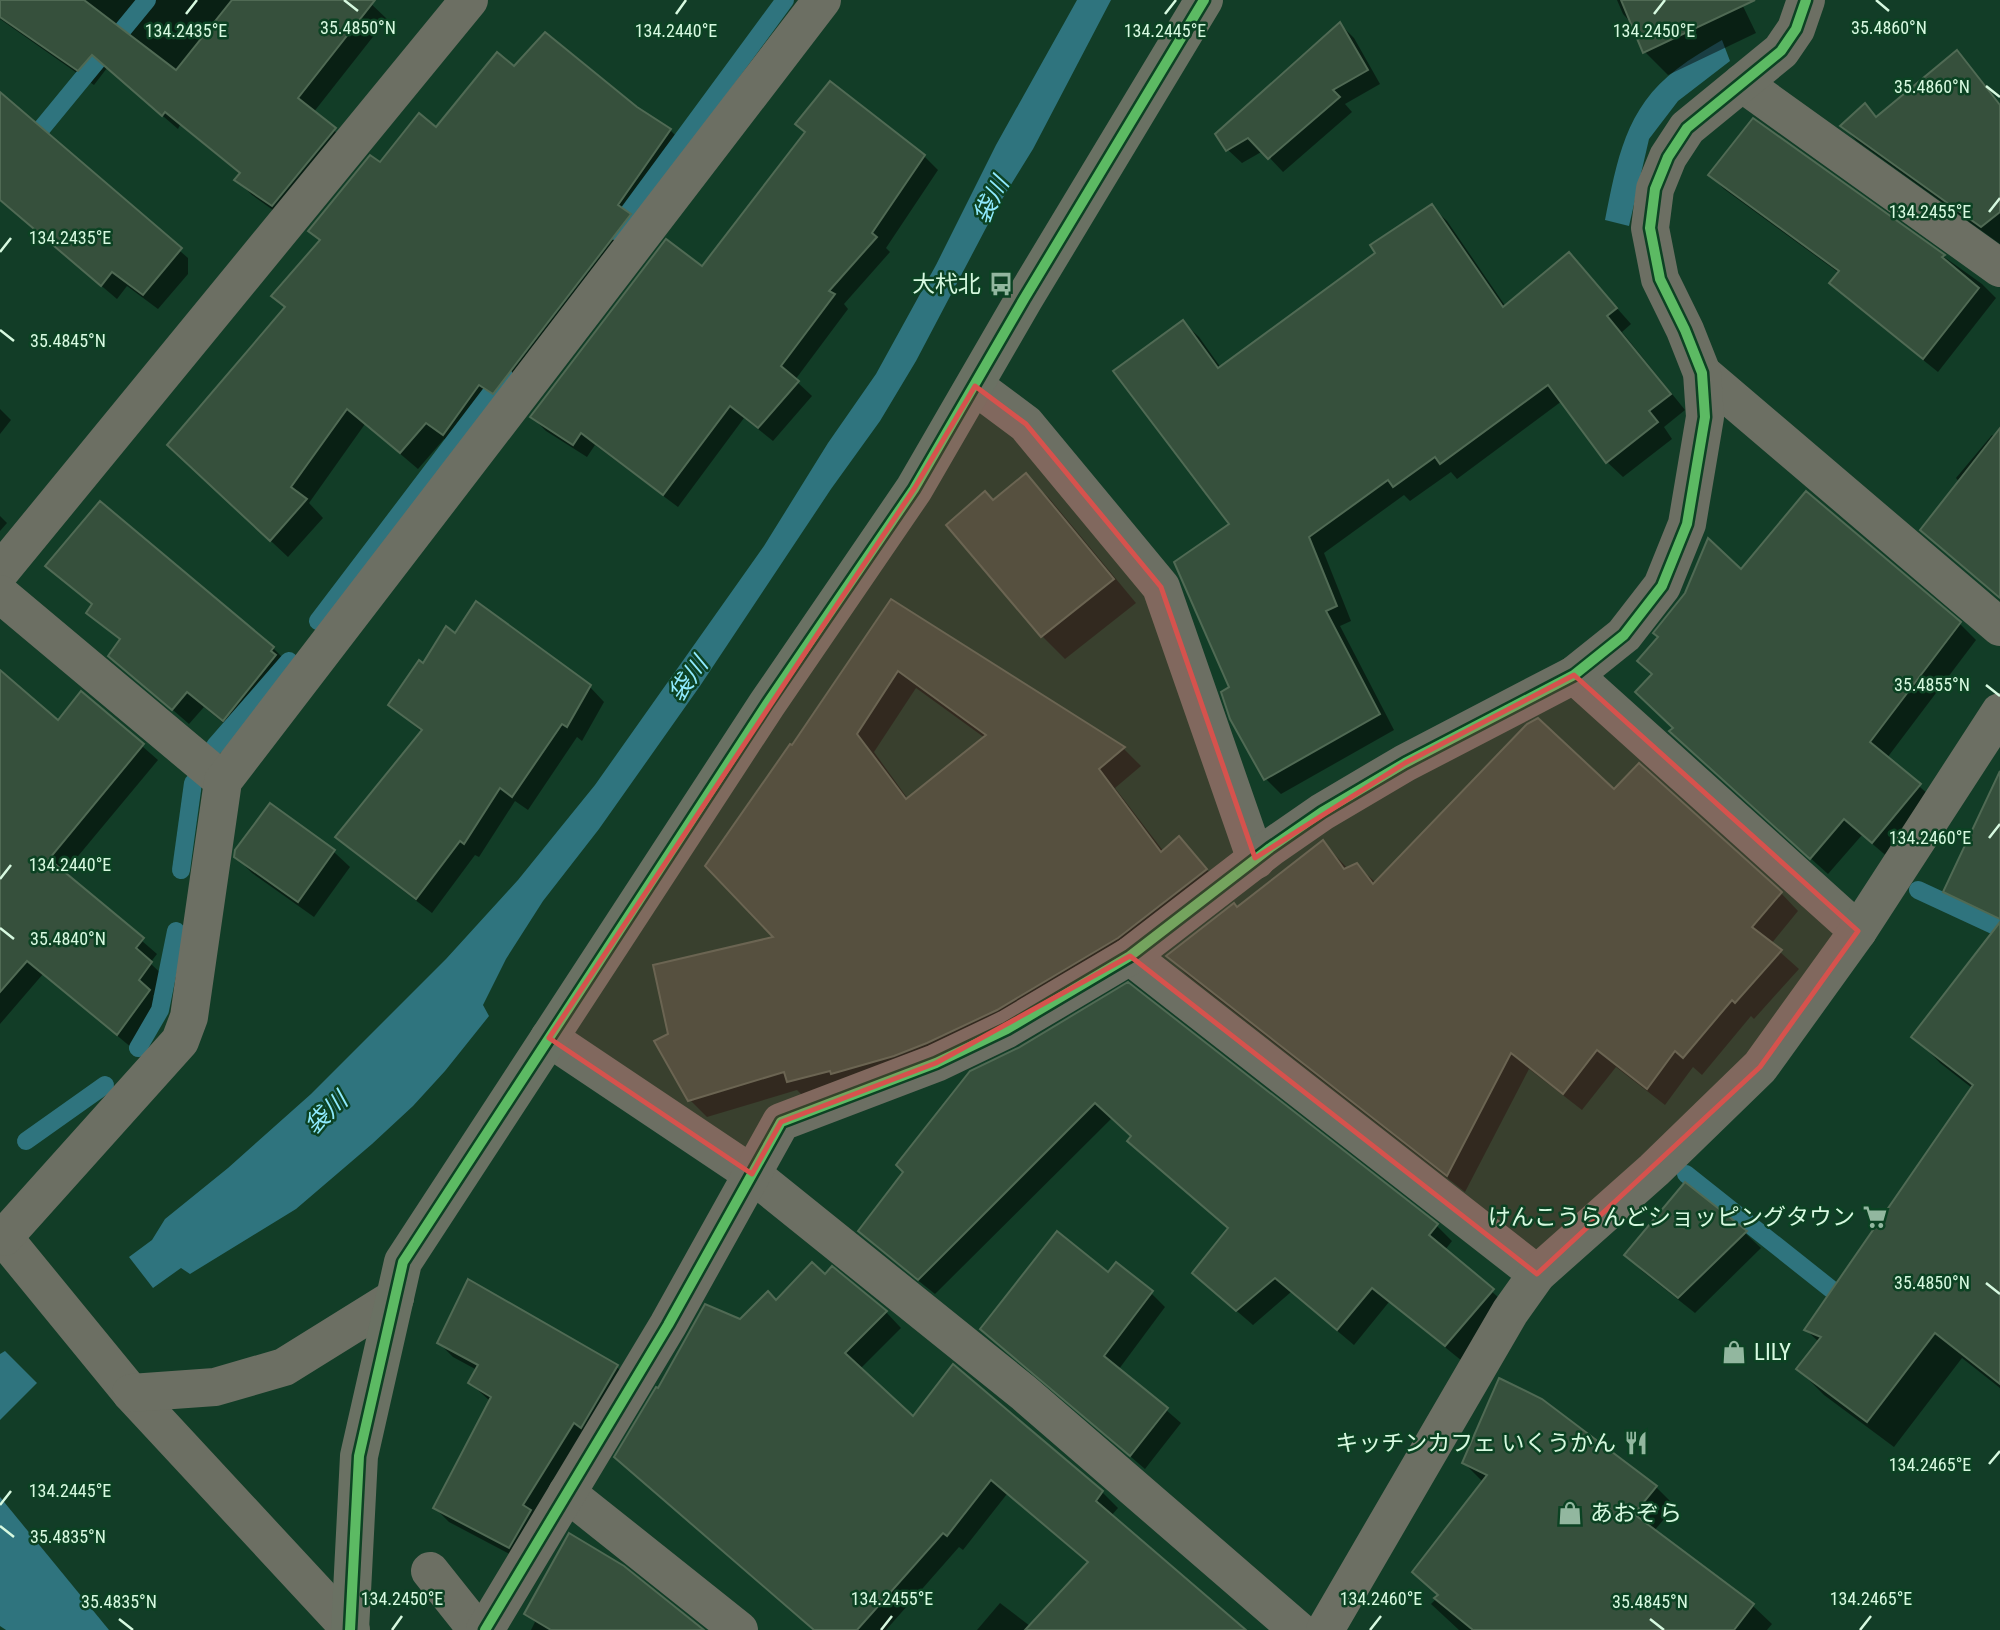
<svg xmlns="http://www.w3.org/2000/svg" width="2000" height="1630" font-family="'Roboto Condensed','Noto Sans JP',sans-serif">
<rect width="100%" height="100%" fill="#123d27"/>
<!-- water -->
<g fill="#2f747e">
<polygon points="1077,0 1111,0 1033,149 996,209 916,361 880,421 831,489 700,686 599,829 543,901 506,959 483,1005 489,1016 445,1071 413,1106 372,1144 296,1209 190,1274 181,1268 153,1288 129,1257 152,1240 165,1219 228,1168 311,1094 446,959 518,880 595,785 764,546 828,443 876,374 936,265 996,145"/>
<path d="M1722,40L1730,61L1678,101L1649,139L1629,226L1605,220C1617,161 1625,108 1677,69C1691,58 1707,49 1722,40Z"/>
<polygon points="5,1351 37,1383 0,1420 0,1354"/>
<polygon points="0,1497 109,1630 6,1630 0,1626"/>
</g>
<!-- shadow -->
<g fill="#0007" fill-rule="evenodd">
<polygon points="0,0 367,0 387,19 313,113 350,144 287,220 252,195 237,180 241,175 180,125 178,129 107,68 94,85 0,19"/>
<polygon points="1617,0 1740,0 1756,33 1668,75 1645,52 1633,25 1623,14"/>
<polygon points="1340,24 1354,38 1380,84 1345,104 1352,112 1283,172 1263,151 1242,163 1228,150"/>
<polygon points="1957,53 2000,104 2000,244 1857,141 1842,126 1865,106 1878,118"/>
<polygon points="515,69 636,109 670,130 687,147 461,451 444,439 418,469 365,424 309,503 323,518 288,557 187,463 286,308 273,296 321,242 310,231 380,165 436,129"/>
<polygon points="831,83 924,156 938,170 886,248 890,252 844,304 848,309 795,380 812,396 773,441 744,418 678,507 595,445 587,457 546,431 532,417 702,268 806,133"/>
<polygon points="0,95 188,258 188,274 158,309 127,286 117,299 0,200"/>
<polygon points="1753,120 1982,284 1996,298 1938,372 1846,298 1832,283 1839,273 1724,189 1710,175"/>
<polygon points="1431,206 1447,221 1506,307 1569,254 1631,324 1622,332 1685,410 1664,427 1672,439 1623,477 1607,462 1562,401 1457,479 1451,472 1410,501 1404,495 1324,553 1351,621 1340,626 1394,730 1281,794 1266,779 1231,688 1231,524 1183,322 1199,337 1221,368 1377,253"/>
<polygon points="0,409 11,420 0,434"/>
<polygon points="1992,435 2000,441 2000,598 1923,530 1960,483 1956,478"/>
<polygon points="1025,475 1049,498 1136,603 1065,659 1042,636 993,502"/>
<polygon points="0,516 7,523 0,531"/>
<polygon points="48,566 273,648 289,664 239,736 204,707 189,724 111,656 121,641 89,612 93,606"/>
<polygon points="1741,572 1960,624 1976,640 1887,758 1937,802 1890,859 1862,835 1828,874 1688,748"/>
<path d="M892,601L1124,749L1141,766L1115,788L1164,852L1179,838L1223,888L1015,1027L806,1099L797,1090L707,1117L689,1099L670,1035L777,938L792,748ZM916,688L985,738L908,799L874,752Z"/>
<polygon points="456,635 590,687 604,702 582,741 577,737 528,810 515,801 479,857 475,855 432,913 352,851 337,836 422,732 390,705 424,665"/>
<polygon points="0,679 58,723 81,693 158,760 64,873 157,954 150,963 166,978 153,996 163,1006 132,1048 43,974 0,1024"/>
<polygon points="1614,792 1781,893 1798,911 1771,944 1799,969 1754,1019 1751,1016 1702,1075 1693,1067 1665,1105 1616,1067 1582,1110 1529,1069 1465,1192 1186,974 1168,956 1237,909 1323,842 1348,869 1357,865 1376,883"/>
<polygon points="271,805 334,852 350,867 314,917 252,873 236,857"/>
<polygon points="2000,813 2000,1388 1962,1358 1894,1447 1824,1395 1798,1369 1819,1342 1806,1330 1972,1088 1940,1063 1914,1036 1996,930 1972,918 1945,891"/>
<polygon points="1019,1049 1437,1226 1452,1241 1445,1250 1508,1306 1462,1361 1389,1302 1354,1345 1291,1292 1253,1325 1210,1288 1229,1229 1145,1157 1129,1141 1133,1136 1112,1118 935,1294 876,1247 860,1231"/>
<polygon points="1685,1184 1745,1233 1761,1248 1695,1313 1642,1271 1627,1255"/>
<polygon points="832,1269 886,1312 901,1328 860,1369 913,1418 1102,1492 1118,1508 1111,1516 1242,1630 977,1630 1000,1603 1030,1626 1089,1564 1007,1494 963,1550 959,1547 886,1630 814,1630 616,1457 741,1322 825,1277"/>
<polygon points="1108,1275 1151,1293 1165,1307 1119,1369 1181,1423 1145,1469 982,1329"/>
<polygon points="469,1282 617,1367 631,1381 523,1561 449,1522 435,1508 490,1401 470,1383 477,1370 453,1357 439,1343"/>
<polygon points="1541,1401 1656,1487 1675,1506 1654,1531 1753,1606 1772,1624 1767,1630 1459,1630 1431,1604 1439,1596 1484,1483 1464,1463"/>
<polygon points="526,1613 701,1630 531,1630 535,1622"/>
</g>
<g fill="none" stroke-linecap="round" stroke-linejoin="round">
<!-- stream -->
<g stroke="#2f747e" stroke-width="18">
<polyline points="0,179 147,0"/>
<polyline points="615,231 785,0"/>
<polyline points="318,621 504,376"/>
<polyline points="215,746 289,661"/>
<polyline points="181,870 193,783"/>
<polyline points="1918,890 2000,928"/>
<polyline points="138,1048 160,1010 176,931"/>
<polyline points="26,1141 105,1085"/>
<polyline points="1686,1174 1851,1305"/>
</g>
</g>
<!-- building -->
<g fill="#36503c" stroke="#506a54" stroke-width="2" fill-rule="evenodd">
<polygon points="0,0 84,0 176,70 232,0 375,0 298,98 336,128 272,206 234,180 240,173 165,112 162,116 92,55 78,71 0,17"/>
<polygon points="1621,0 1755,0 1643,53"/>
<polygon points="1340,22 1368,70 1333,90 1340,97 1268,159 1248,138 1226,151 1215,134"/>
<polygon points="545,32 637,107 671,129 618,205 631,214 493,394 479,385 443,435 426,423 400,453 347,409 291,487 307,499 270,541 167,445 285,307 271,296 320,240 308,231 370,155 380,162 419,113 436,127 497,52 514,66"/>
<polygon points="1957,50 2000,105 2000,212 1981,227 1840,126 1865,103 1876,117"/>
<polygon points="830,81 925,155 872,233 877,237 829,291 835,294 781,366 799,381 758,428 730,406 663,495 581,433 573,445 530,417 666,239 702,266 805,132 795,124"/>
<polygon points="0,92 182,248 143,295 112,272 101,286 0,200"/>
<polygon points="1753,118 1945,255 1942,257 1979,288 1923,359 1829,283 1839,271 1708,175"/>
<polygon points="1432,204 1503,307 1569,252 1617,308 1607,316 1671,394 1649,411 1658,422 1606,463 1548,385 1440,464 1435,457 1393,487 1388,480 1309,537 1337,606 1326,611 1380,714 1264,780 1230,719 1221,692 1229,687 1174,562 1229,524 1113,371 1183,320 1218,368 1375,253 1370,245"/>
<polygon points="2000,428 2000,598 1920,530"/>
<polygon points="1026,473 1114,579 1041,637 946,525 985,491 993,500"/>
<polygon points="1806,491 1961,622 1870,742 1921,784 1872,843 1844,819 1810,859 1669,731 1673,728 1635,692 1652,674 1637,661 1658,637 1653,633 1685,593 1708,538 1741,569"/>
<polygon points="100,501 274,647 271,651 276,655 223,721 187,692 172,710 108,656 120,639 86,613 92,604 45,566"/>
<path d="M891,599L1125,747L1099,769L1161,852L1179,836L1207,869L1118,938L997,1010L927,1043L894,1056L831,1074L830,1071L787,1082L784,1072L688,1101L654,1041L668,1034L653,965L773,937L705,866L790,744L792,745ZM898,671L986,735L906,799L857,734Z"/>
<polygon points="476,601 591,685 567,727 562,724 512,797 500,788 464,844 460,841 416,899 335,837 422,730 388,705 419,660 423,663 446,626 455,633"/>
<polygon points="0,670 58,720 81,691 144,744 49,859 144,938 136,948 152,962 139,980 150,990 117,1035 27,961 0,992"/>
<polygon points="1538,718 1614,789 1639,763 1782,892 1752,927 1782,950 1735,1003 1732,1000 1683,1058 1675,1051 1647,1089 1597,1050 1563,1094 1511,1053 1447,1176 1166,956 1234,903 1237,907 1323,840 1344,869 1357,863 1373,884 1527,724"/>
<polygon points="2000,771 2000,919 1943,892"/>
<polygon points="270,803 335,850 298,902 234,857 235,850"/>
<polygon points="2000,922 2000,1384 1935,1333 1867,1422 1796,1369 1821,1337 1804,1330 1973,1085 1911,1037"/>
<polygon points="1128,982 1438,1224 1429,1235 1494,1289 1445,1346 1372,1288 1337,1330 1275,1278 1236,1311 1192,1273 1228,1228 1127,1141 1131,1136 1095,1103 918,1280 858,1231 903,1172 896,1165 970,1071 1018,1048"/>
<polygon points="1685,1182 1747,1231 1678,1298 1624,1255"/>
<polygon points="1057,1231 1108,1272 1116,1262 1153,1291 1104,1356 1168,1408 1130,1456 980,1329"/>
<polygon points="812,1262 825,1274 832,1266 887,1311 845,1353 913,1416 953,1364 1103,1491 1096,1501 1246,1630 1025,1630 1088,1562 991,1480 947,1536 943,1533 857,1630 814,1630 614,1457 656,1387 658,1388 705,1304 740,1319 768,1291 776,1300"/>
<polygon points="468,1279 618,1365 581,1428 574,1423 523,1505 531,1510 509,1548 433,1508 491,1397 468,1383 478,1365 437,1343"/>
<polygon points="1499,1378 1542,1399 1657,1486 1634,1514 1754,1604 1734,1630 1473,1630 1434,1598 1438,1595 1412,1572 1487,1475 1462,1463"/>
<polygon points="569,1533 624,1566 704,1630 551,1630 524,1614"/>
</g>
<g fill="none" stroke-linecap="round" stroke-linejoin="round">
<!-- street -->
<g stroke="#6c6f63" stroke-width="38">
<polyline points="1742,83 2000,268"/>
<polyline points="1702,373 2000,627"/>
<polyline points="975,386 1026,424 1161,587 1256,860"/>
<polyline points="0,572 469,0"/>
<polyline points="0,594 223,781"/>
<polyline points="1574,675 1858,931"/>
<polyline points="1130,956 1537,1274"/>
<polyline points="549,1038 752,1174 1024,1393 1298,1630"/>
<polyline points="0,1233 131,1393 351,1630"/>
<polyline points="4,1237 180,1041 189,1017 223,781 822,0"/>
<polyline points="131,1393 215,1387 284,1367 395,1298"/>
<polyline points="567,1493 739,1630"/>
<polyline points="430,1571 477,1630"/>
<polyline points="485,1630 668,1325 781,1122 936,1063 1007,1029 1130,956 1270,848 1322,812 1405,763 1574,675 1624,635 1662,586 1687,524 1705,417 1702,373 1685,330 1660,279 1650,228 1655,189 1668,157 1687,128 1781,51 1796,29 1806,0"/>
<polyline points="1325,1630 1510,1312 1537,1274 1654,1170 1760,1067 1858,931 2000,712"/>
</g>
<!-- secondary -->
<polyline stroke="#6a7163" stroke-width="38" points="350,1630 359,1456 403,1262 767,704 914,489 1024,299 1204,0"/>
<!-- cycleway casing -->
<g stroke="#0c4223" stroke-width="15">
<g id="cycleway">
<polyline points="350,1630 359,1456 403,1262 767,704 914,489 1024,299 1204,0"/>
<polyline points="485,1630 668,1325 781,1122 936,1063 1007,1029 1130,956 1270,848 1322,812 1405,763 1574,675 1624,635 1662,586 1687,524 1705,417 1702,373 1685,330 1660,279 1650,228 1655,189 1668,157 1687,128 1781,51 1796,29 1806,0"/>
</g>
</g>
<!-- cycleway -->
<use href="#cycleway" stroke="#5cba63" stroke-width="10"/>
</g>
<!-- marked area -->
<path fill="#d6524d" fill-opacity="0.2" stroke="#d6524d" stroke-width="5" stroke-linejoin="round" d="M975,386L1026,424L1161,587L1255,858L1405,763L1574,675L1858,931L1760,1067L1537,1274L1130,956L936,1063L781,1122L752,1174L549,1038L914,489Z"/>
<!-- ticks -->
<path fill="none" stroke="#d7f9e0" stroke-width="2.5" d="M344,0L358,11M1876,0L1889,11M186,14L197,0M676,14L686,0M1165,14L1176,0M1654,14L1665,0M1986,86L2000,97M1989,212L2000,198M0,252L11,238M0,330L14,341M1986,685L2000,696M1989,838L2000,824M0,879L11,865M0,928L14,939M1986,1283L2000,1294M1989,1464L2000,1451M0,1505L11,1491M0,1526L14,1537M119,1619L133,1630M1650,1619L1664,1630M392,1630L402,1616M881,1630L892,1616M1370,1630L1381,1616M1860,1630L1871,1616"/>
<!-- icons -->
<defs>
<g id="bus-bare" transform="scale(1.89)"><path d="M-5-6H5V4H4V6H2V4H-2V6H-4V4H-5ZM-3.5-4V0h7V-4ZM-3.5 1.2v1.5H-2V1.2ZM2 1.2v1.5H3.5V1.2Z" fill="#92b79f" stroke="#0c4223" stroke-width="2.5" paint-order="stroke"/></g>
<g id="supermarket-bare" transform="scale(1.89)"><path d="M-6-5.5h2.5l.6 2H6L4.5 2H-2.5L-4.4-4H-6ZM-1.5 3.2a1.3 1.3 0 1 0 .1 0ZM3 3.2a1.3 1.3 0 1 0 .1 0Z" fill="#92b79f" stroke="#0c4223" stroke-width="2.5" paint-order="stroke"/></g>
<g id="shop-bare" transform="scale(1.89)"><path d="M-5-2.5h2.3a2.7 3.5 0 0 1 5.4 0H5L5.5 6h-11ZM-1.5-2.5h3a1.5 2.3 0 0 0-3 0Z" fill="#92b79f" stroke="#0c4223" stroke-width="2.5" paint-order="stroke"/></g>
<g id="restaurant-bare" transform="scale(1.89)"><path d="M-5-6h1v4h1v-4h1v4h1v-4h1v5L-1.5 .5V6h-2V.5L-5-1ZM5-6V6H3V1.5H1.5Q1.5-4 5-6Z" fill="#92b79f" stroke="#0c4223" stroke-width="2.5" paint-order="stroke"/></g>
</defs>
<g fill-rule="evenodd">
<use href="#bus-bare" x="1001" y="284"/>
<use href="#supermarket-bare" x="1875" y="1217"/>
<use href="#shop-bare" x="1734" y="1352"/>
<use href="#restaurant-bare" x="1636" y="1443"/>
<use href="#shop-bare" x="1570" y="1513"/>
</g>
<g text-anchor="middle" stroke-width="5" stroke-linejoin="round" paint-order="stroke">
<!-- poi labels -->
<g font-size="23" fill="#d7f9e0" stroke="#0c4223" text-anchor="end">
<text x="981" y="292">大杙北</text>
<text x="1855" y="1225">けんこうらんどショッピングタウン</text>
<text x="1754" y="1360" text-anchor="start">LILY</text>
<text x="1616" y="1451">キッチンカフェ いくうかん</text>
<text x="1590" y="1521" text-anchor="start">あおぞら</text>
</g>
<!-- water labels -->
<g font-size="24" font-style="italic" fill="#8feafe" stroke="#0c4223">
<text transform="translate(991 200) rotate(-62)" y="8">袋川</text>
<text transform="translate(688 679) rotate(-54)" y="8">袋川</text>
<text transform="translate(326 1113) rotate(-43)" y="8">袋川</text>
</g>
</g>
<g font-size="18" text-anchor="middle" fill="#d7f9e0" stroke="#0c4223" stroke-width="5" stroke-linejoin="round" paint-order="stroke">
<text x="358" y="34">35.4850°N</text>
<text x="1889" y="34">35.4860°N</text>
<text x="676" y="37">134.2440°E</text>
<text x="1165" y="37">134.2445°E</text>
<text x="186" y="37">134.2435°E</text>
<text x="1654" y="37">134.2450°E</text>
<text x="1932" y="93">35.4860°N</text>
<text x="1930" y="218">134.2455°E</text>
<text x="70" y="244">134.2435°E</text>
<text x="68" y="347">35.4845°N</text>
<text x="1932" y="691">35.4855°N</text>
<text x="1930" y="844">134.2460°E</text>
<text x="70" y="871">134.2440°E</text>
<text x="68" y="945">35.4840°N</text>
<text x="1932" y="1289">35.4850°N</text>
<text x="1930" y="1471">134.2465°E</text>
<text x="70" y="1497">134.2445°E</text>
<text x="68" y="1543">35.4835°N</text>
<text x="402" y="1605">134.2450°E</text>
<text x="892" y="1605">134.2455°E</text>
<text x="1381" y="1605">134.2460°E</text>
<text x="1871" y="1605">134.2465°E</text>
<text x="119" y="1608">35.4835°N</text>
<text x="1650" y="1608">35.4845°N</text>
</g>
</svg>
